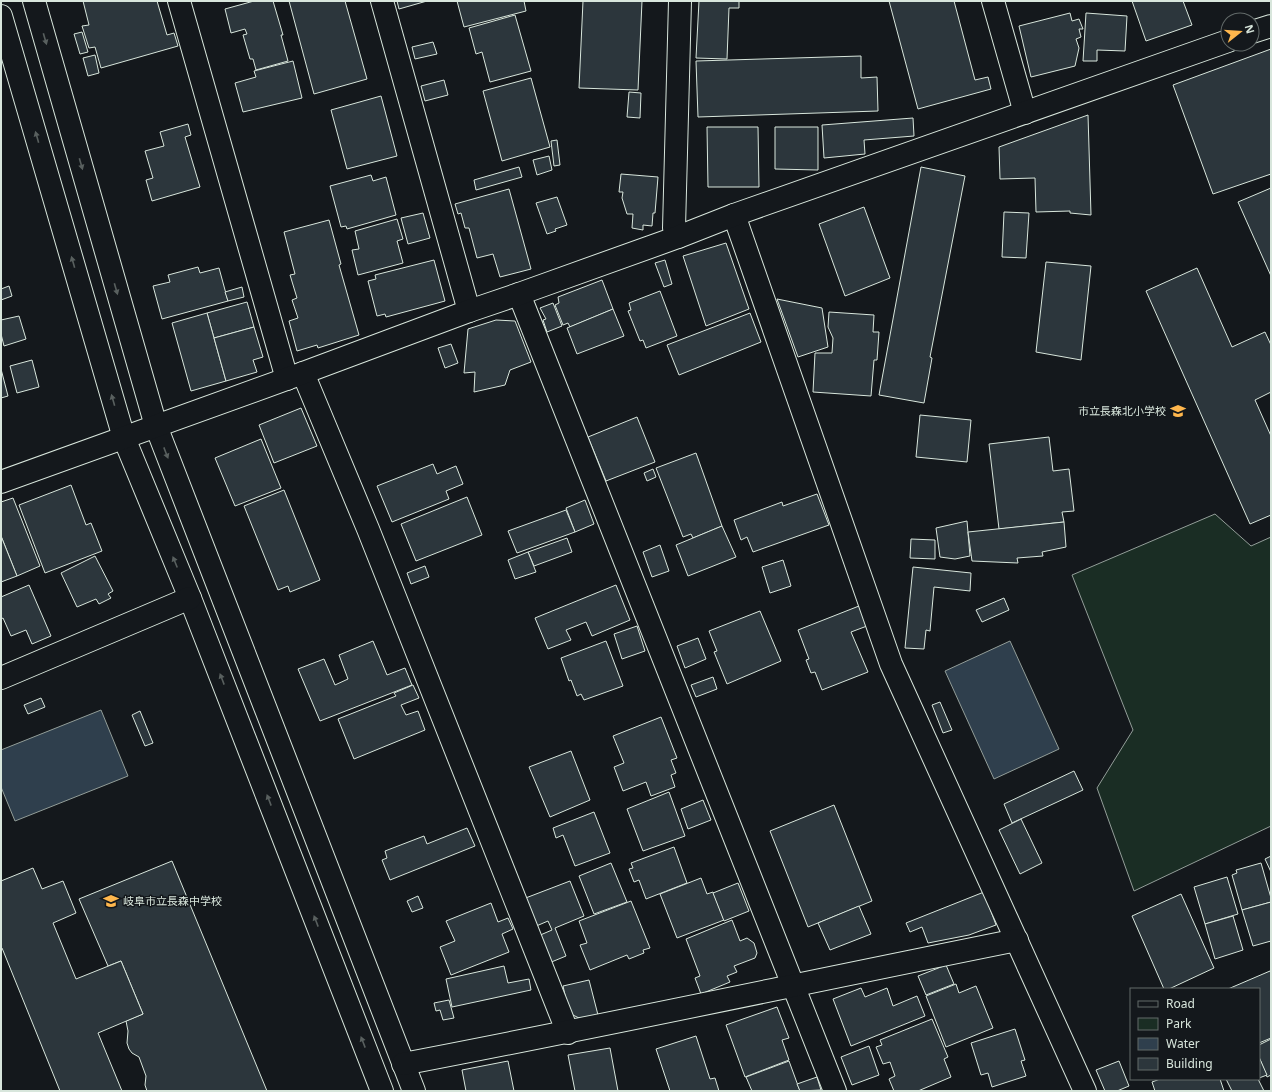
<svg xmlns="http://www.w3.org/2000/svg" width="1272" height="1092" font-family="'Noto Sans','Noto Sans JP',sans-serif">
<rect width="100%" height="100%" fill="#14181c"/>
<!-- green -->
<polygon fill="#1a2d24" stroke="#939e99" points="1215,514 1251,546 1271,537 1271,826 1134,891 1097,788 1133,730 1072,575"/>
<!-- water -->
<g fill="#2f3f4d" stroke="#939e99">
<polygon points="1010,641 1059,749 994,779 945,671"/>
<polygon points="101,710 128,776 15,821 1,787 1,750"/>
</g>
<!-- building -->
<g fill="#2c363c" stroke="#d8e6dc">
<polygon points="83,1 157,1 167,35 174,33 178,46 101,68 95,47 89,48 82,26 89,25"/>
<polygon points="254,1 273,1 283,35 281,35 288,61 256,70 253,59 250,59 243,35 247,34 245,29 231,33 225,9"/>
<polygon points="289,1 345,1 367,79 314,94"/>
<polygon points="397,1 427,1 399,9"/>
<polygon points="457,1 524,1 526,11 464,27"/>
<polygon points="583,1 642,1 638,90 579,88"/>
<polygon points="699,1 739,1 739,8 729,8 727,59 696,58"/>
<polygon points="889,1 954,1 975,80 988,77 991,89 918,109"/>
<polygon points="1132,1 1183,1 1192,25 1146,41"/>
<polygon points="1070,13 1072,21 1079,19 1083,29 1079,29 1081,37 1076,39 1079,48 1075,66 1031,77 1019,26"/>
<polygon points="1086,13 1127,16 1125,51 1097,50 1097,61 1083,61"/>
<polygon points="515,15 531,71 490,82 482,52 476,54 469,28"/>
<polygon points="82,32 88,52 80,54 74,34"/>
<polygon points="433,42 437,54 415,59 412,47"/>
<polygon points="1271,49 1271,174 1213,194 1173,85"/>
<polygon points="95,55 99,73 88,76 83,58"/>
<polygon points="861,56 861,78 877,77 878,111 698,117 696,61"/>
<polygon points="293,61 302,98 243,112 235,83 256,77 254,71"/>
<polygon points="531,78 550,147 502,161 483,91"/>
<polygon points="444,80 448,95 425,101 421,86"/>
<polygon points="629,92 641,93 640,118 627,117"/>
<polygon points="381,96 397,156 347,169 331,110"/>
<polygon points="1088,115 1091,215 1070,213 1070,211 1036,212 1035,178 1000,179 999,147"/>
<polygon points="913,118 914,136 864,140 865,154 824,158 822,125"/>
<polygon points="188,124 191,135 185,137 200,187 152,201 146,180 153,178 145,151 164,146 160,132"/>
<polygon points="707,127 758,127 759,187 708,187"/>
<polygon points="775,127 818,127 818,170 775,169"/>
<polygon points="557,140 560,165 554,166 551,141"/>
<polygon points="549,156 552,170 537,175 533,160"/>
<polygon points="519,167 522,177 476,190 474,180"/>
<polygon points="921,167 965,176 930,357 932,358 924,403 879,395"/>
<polygon points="621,174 658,177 655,213 653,213 652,226 643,225 643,230 632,228 633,214 627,214 622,198 623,192 619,192"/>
<polygon points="371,175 373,181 386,177 396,215 347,229 346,226 341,227 330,186"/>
<polygon points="1271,188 1271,276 1238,202"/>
<polygon points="509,189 531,269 500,277 493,254 477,258 469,228 465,228 461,213 458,214 455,204"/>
<polygon points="557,197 567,225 555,229 556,231 547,234 536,203"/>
<polygon points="864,207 890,278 845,296 819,224"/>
<polygon points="1004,212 1029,213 1026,258 1002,257"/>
<polygon points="423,213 430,238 408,244 401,218"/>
<polygon points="397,219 403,239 397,241 403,263 358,275 352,250 359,249 355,231"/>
<polygon points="329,220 341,264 339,265 359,335 318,348 317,345 297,351 289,321 298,318 292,300 297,298 290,275 295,274 284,232"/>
<polygon points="726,243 749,309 706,326 683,256"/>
<polygon points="434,260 445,301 386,317 385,314 377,316 368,281 376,279 375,275"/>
<polygon points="665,260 672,284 664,287 655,263"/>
<polygon points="1046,262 1091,266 1081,360 1036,352"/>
<polygon points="198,267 200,273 219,268 228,301 162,319 153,286 170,282 168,275"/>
<polygon points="1197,268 1232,347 1265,332 1271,345 1271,392 1255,400 1271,436 1271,515 1250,524 1146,291"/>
<polygon points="602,280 613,309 570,327 568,323 563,325 555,305 559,303 558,297"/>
<polygon points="9,286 12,296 1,300 1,289"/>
<polygon points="242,287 244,297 228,301 225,292"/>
<polygon points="660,291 677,336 646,348 643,340 640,341 628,311 631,310 629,303"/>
<polygon points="777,299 822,308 828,347 798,357"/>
<polygon points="247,302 254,327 214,338 207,313"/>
<polygon points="553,303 562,326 547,332 543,320 546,319 540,308"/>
<polygon points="613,309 624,336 577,354 567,328"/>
<polygon points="829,312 874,315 873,332 879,332 877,360 874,360 871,396 813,392 815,353 832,353 833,338 828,327"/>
<polygon points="207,313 226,381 191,391 172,323"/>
<polygon points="750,313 761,342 679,375 667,345"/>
<polygon points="19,316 26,339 4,346 1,334 1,320"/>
<polygon points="496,320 515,321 531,362 510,370 505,385 474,392 475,372 464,373 468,329"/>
<polygon points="254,327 263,357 253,360 257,372 226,381 214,338"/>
<polygon points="451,344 458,363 445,368 438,348"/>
<polygon points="32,360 39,387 17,393 10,366"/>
<polygon points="1,369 8,396 1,398"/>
<polygon points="301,408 317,446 274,463 259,425"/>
<polygon points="920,415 971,420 967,462 916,457"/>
<polygon points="637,417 655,462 606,481 588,437"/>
<polygon points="1049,437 1053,471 1069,469 1074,511 1062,512 1064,522 999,529 989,444"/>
<polygon points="261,439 281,488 235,506 215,458"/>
<polygon points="696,453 722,526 693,538 691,534 683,537 656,468"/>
<polygon points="433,464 437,474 456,466 463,484 446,491 449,499 392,522 377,486"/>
<polygon points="653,469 656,477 647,481 644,473"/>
<polygon points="71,485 86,525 91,523 102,551 45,573 19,505"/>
<polygon points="284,490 320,580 290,592 288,586 278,590 244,506"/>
<polygon points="817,494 829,525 753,552 747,537 741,540 734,520 782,502 783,506"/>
<polygon points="467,497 482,535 416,561 401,524"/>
<polygon points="13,498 40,566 17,576 1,536 1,502"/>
<polygon points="585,500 594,524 575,532 566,508"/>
<polygon points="566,510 575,532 517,553 508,531"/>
<polygon points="967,521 970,556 955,559 940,557 936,528"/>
<polygon points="1064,522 1066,547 1042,552 1043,556 1017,558 1018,563 972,561 968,532"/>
<polygon points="722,526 736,557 688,576 676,545"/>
<polygon points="1,536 17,576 1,582"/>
<polygon points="567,538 572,552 534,566 528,552"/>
<polygon points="911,539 935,540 935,559 910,558"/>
<polygon points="660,545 669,571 652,577 643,552"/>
<polygon points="528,552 536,572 515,579 508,560"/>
<polygon points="95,556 113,591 108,594 111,598 99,604 96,599 77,607 61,573"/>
<polygon points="783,560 791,586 770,593 762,567"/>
<polygon points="425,566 429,577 411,584 407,573"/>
<polygon points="913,567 971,573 970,591 934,587 930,631 926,630 924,649 905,648"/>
<polygon points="29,585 51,636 32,644 26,630 11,636 3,618 1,619 1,597"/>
<polygon points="616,585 630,620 592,636 586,622 566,630 571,640 548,649 535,618"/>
<polygon points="1004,598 1009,610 982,622 976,610"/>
<polygon points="859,606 867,626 851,632 868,672 822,690 815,672 811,673 806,660 809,659 798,630"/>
<polygon points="760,611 781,661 727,684 714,652 717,651 709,631"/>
<polygon points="637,626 645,651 622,659 614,634"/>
<polygon points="698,638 706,659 685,668 677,646"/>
<polygon points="373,641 387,675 405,668 412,685 320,721 298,669 324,659 335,685 348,679 339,655"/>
<polygon points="606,641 623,686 584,700 581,694 577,696 571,680 569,681 561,658"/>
<polygon points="713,677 717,689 696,697 691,685"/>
<polygon points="413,685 419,698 401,705 406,715 418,711 425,730 354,759 338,719 396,696 394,693"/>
<polygon points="41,698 45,707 28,714 24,705"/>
<polygon points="940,702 952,730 943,733 932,705"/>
<polygon points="140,711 153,743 145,746 132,715"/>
<polygon points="661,717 677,758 671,760 676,773 671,775 675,787 651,796 646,782 623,791 614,767 624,763 613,736"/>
<polygon points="571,751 590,800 550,817 529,767"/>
<polygon points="1074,771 1083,790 1012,823 1004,804"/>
<polygon points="669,792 685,836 643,851 627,809"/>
<polygon points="703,800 711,820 688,829 681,809"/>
<polygon points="834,805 872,901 808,927 770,831"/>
<polygon points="594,812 610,853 575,866 563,835 556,838 553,828"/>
<polygon points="1021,819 1042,863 1020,874 999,830"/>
<polygon points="467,828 475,846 390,880 382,860 387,858 385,851 424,836 427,844"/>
<polygon points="674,847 687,883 646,899 639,880 634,882 629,869 633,868 631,863"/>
<polygon points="1271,856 1271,872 1265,859"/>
<polygon points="172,861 267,1091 147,1091 145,1085 146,1076 139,1057 132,1053 129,1049 127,1043 128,1031 126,1021 143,1014 121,961 108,966 79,899"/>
<polygon points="611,863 627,902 594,914 579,876"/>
<polygon points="1261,863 1271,898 1271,902 1242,910 1232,875 1237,873 1236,870"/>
<polygon points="33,868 42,889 63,881 76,913 53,923 76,979 121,961 143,1014 98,1033 122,1091 60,1091 2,948 1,948 1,881"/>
<polygon points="1227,877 1238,914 1205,924 1194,887"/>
<polygon points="701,878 707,894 713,892 724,920 677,938 660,894"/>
<polygon points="570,881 584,916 555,928 566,956 549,963 538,936 552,930 548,921 534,927 523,899"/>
<polygon points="738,883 749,911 724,921 713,893"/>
<polygon points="984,892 996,925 969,935 928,943 922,927 910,932 906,923"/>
<polygon points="1181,894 1214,968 1169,989 1164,989 1132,916"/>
<polygon points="418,896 423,908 412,912 407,901"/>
<polygon points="631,901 650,948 643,950 644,953 629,959 627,955 590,970 580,945 587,943 579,921"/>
<polygon points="1271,902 1271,941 1253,946 1242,910"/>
<polygon points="491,903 498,922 508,918 513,929 502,934 509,952 451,975 440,947 455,941 446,921"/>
<polygon points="859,906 871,934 830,950 818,923"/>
<polygon points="1233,916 1243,950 1215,959 1205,924"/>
<polygon points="732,920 740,941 747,938 754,943 757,953 755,958 734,966 737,972 727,976 730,982 701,994 695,978 700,976 686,939"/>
<polygon points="946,965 954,984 926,995 918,976"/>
<polygon points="504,966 508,983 529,979 531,990 452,1007 446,979"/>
<polygon points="1270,971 1271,973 1271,1038 1259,1043 1259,989 1228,989"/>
<polygon points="589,980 598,1015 581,1019 569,1013 563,986"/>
<polygon points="956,984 959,993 976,986 993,1028 946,1047 926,996"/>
<polygon points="861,988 865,997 887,988 893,1006 917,996 925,1016 851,1046 833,999"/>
<polygon points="449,1000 454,1018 443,1020 440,1010 436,1011 434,1003"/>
<polygon points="777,1007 789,1038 782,1040 789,1060 745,1077 726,1025"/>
<polygon points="932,1019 948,1057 944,1059 951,1077 918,1091 894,1091 889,1079 895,1076 890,1062 883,1064 876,1047 882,1045 880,1040"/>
<polygon points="1015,1029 1025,1060 1021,1061 1026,1076 992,1087 988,1073 981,1075 971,1043"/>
<polygon points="696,1036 710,1079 715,1078 719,1091 670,1091 656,1049"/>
<polygon points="1271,1039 1271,1075 1267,1077 1259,1057 1259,1045"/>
<polygon points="869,1046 879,1075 852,1085 841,1057"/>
<polygon points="610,1048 618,1091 575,1091 568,1055"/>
<polygon points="1259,1057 1267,1075 1259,1078"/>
<polygon points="508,1061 514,1091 466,1091 462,1070"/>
<polygon points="789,1061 800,1091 752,1091 746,1077"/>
<polygon points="1119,1061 1129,1086 1117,1091 1105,1091 1096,1070"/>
<polygon points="817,1077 821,1090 800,1091 797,1084"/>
<polygon points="1160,1079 1220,1079 1224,1091 1155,1091 1152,1082"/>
<polygon points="1226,1079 1258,1079 1264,1091 1232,1091"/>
</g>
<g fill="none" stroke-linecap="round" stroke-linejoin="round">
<!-- minor casing -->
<g stroke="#d8e6dc" stroke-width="24">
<g id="minor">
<polyline points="34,1 156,426 414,1091"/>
<polyline points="179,1 287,379"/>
<polyline points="382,1 469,311"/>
<polyline points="993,1 1025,113"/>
<polyline points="1,16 124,438 190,598 382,1091"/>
<polyline points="1252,32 1271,26"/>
<polyline points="734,215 891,664 1085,1091"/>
<polyline points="678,237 674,228 680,1"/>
<polyline points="519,294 835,1091"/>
<polyline points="303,373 368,529 568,1033"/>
<polyline points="1,482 303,373 469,311 519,294 678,237 734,215 1228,41"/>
<polyline points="1,678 190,598"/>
<path d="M403,1064C608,1025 812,981 1017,940"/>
</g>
</g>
<!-- minor -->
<use href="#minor" stroke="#14181c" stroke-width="22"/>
</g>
<!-- one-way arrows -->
<defs><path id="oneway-solid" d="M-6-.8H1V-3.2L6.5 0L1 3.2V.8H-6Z"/></defs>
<g fill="#59605f">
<use href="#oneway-solid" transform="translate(45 39) rotate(74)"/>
<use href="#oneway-solid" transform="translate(37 137) rotate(-106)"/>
<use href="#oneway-solid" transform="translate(81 164) rotate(74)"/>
<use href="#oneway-solid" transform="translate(73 262) rotate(-106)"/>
<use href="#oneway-solid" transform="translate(116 289) rotate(74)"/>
<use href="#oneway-solid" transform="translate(113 400) rotate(-106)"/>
<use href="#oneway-solid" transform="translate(166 453) rotate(69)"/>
<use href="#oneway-solid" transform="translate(175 562) rotate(-112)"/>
<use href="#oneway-solid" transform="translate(222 679) rotate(-111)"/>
<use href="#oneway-solid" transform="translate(269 800) rotate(-111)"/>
<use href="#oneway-solid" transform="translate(316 921) rotate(-111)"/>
<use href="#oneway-solid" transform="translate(363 1042) rotate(-111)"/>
</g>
<!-- icons -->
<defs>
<g id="school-bare" transform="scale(1.2)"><path d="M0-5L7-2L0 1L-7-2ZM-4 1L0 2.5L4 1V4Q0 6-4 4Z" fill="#ffb74d" stroke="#14181c" stroke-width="2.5" paint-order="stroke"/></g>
</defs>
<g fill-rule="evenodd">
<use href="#school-bare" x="1178" y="411"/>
<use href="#school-bare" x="111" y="901"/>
</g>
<g text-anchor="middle" stroke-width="3" stroke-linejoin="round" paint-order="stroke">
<!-- poi labels -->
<g font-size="11" fill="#d8e6dc" stroke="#14181c" text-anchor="end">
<text x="1166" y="415">市立長森北小学校</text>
<text x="123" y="905" text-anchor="start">岐阜市立長森中学校</text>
</g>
</g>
<!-- border -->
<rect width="1272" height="1092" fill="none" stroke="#d8e6dc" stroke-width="4"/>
<!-- legend -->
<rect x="1130" y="988" width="130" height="92" fill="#14181c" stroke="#626a69"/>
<rect x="1138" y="1001" width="20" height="6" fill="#14181c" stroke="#626a69"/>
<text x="1166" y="1008" font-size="12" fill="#d8e6dc">Road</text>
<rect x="1138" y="1018" width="20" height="12" fill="#1a2d24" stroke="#626a69"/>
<text x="1166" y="1028" font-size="12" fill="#d8e6dc">Park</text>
<rect x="1138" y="1038" width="20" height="12" fill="#2f3f4d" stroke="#626a69"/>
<text x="1166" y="1048" font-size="12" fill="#d8e6dc">Water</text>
<rect x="1138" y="1058" width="20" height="12" fill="#2c363c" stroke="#626a69"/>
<text x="1166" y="1068" font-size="12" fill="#d8e6dc">Building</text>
<!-- north arrow -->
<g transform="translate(1240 32) rotate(73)"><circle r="19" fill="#14181c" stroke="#626a69"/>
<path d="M0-3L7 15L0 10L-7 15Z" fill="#ffb74d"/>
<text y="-6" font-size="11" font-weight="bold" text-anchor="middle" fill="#d8e6dc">N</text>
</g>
</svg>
